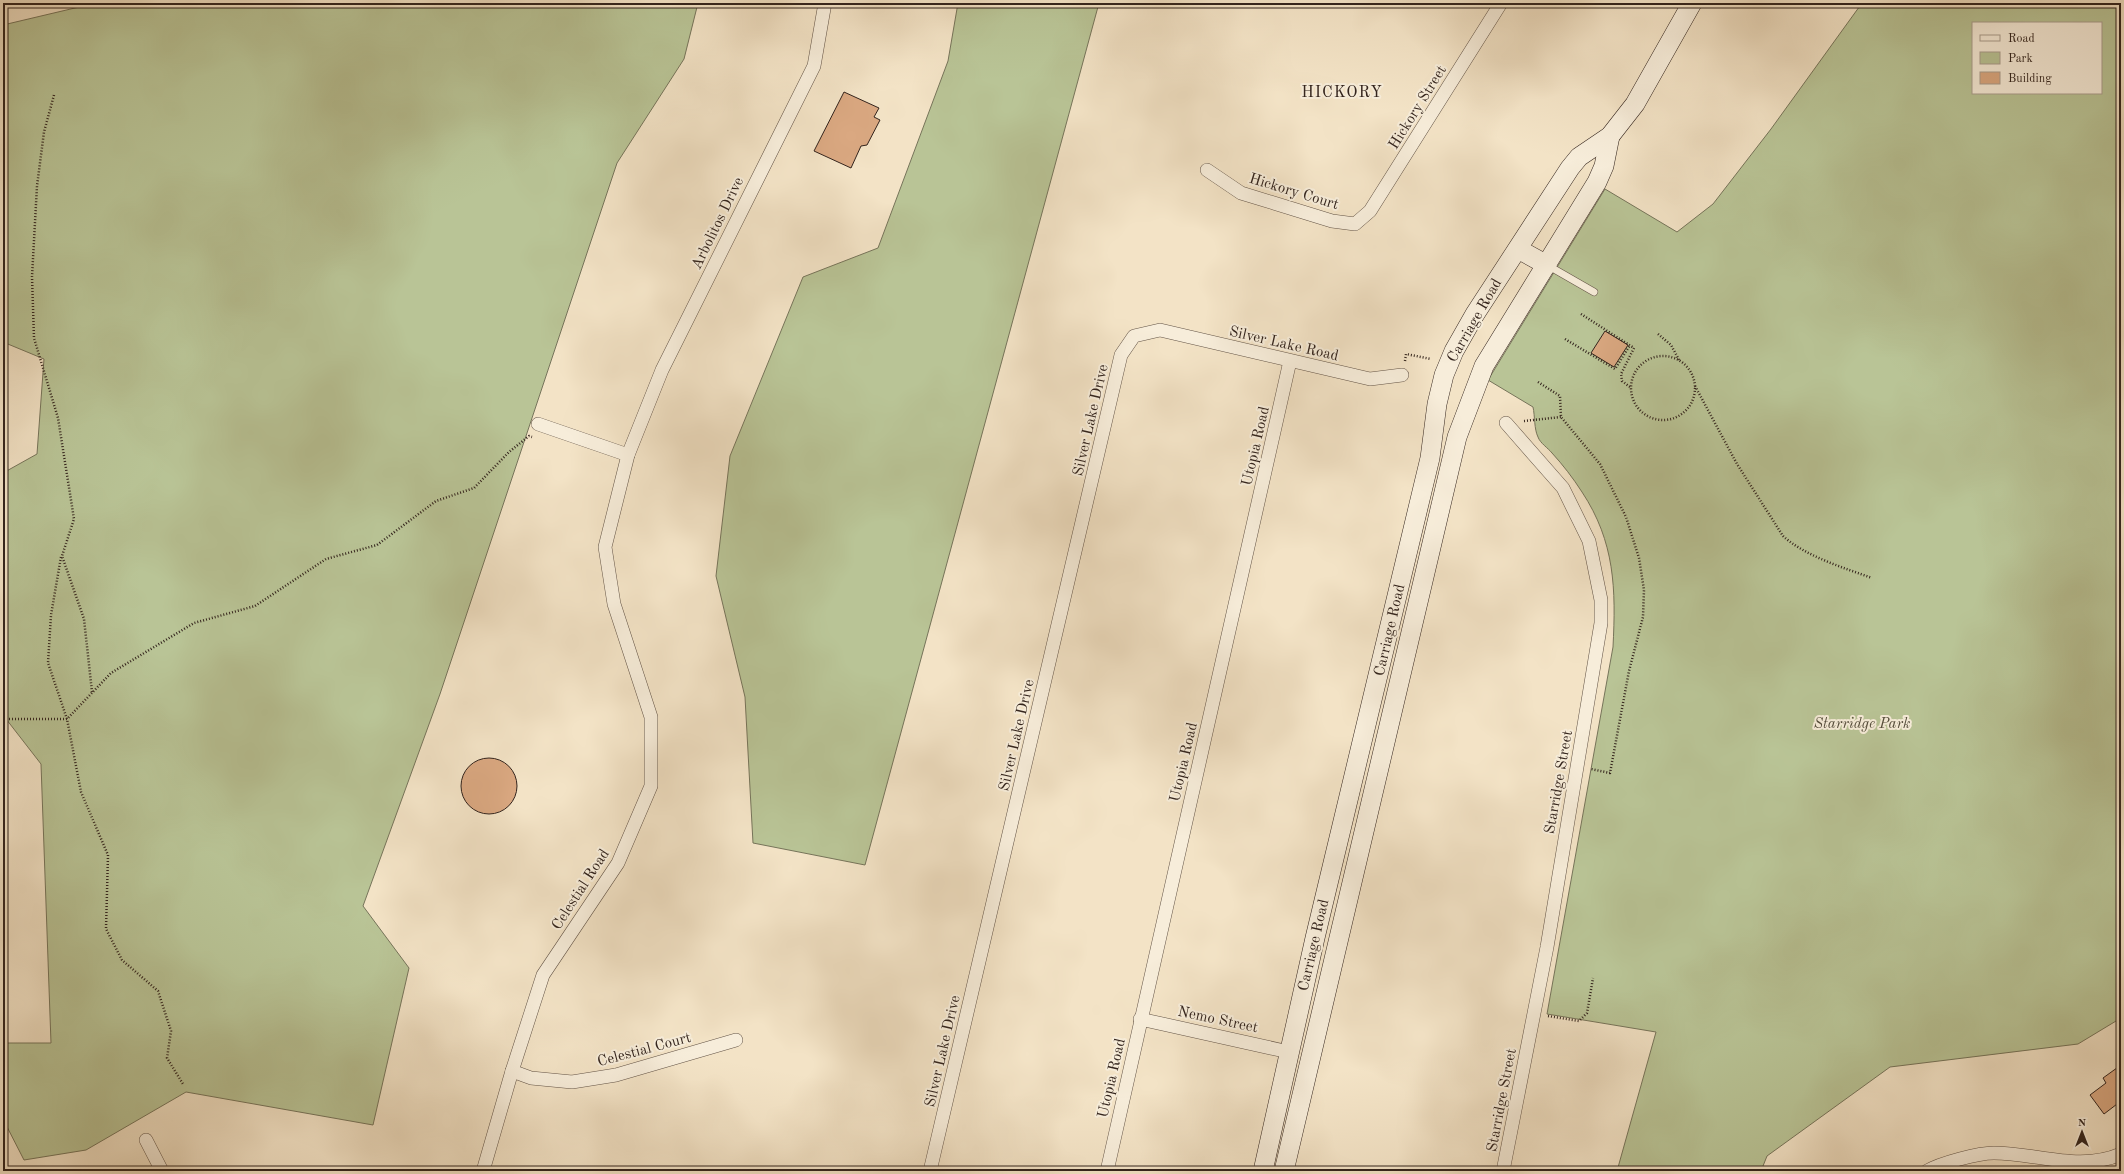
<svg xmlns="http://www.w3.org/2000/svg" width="2124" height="1174" font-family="'Old Standard TT',serif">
<rect width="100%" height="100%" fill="#f3e3c6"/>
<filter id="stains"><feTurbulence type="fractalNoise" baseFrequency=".005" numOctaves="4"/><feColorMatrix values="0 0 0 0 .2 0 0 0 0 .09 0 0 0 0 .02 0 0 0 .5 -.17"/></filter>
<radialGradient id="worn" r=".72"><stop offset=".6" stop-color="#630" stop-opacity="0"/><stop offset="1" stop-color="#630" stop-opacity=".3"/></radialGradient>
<!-- green -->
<g fill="#b9c496" stroke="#76745a" fill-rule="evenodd">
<polygon points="96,3 698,3 684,59 617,163 440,694 363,906 409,968 373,1125 186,1092 86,1150 24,1160 3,1119 3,1043 51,1043 41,764 3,715 3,473 37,454 44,359 3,342 3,25"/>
<polygon points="958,3 1099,3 865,865 753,843 745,697 716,576 730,456 803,277 878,248 948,61"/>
<path d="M1862,3H2121V1018L2078,1044L1890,1067L1767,1156L1761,1171H1617L1656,1032L1547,1014L1613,647C1616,589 1615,542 1582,492C1573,478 1563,465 1552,453C1548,448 1540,443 1538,437C1534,429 1535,416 1533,407L1488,380L1605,189L1677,232L1713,204L1771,129ZM1973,23H2101V93H1973Z"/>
</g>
<!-- building -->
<g fill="#daa881" stroke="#33241d">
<polygon points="844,92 879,108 874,117 880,120 867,145 861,146 851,168 814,151"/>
<polygon points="1605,331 1628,345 1614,367 1591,353"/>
<circle cx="489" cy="786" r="28"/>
<polygon points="2121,1065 2121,1101 2104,1114 2090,1095 2106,1083 2103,1078"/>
</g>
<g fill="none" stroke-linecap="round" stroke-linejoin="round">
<!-- lane casing -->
<g stroke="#635447" stroke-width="8">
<polyline id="lane" points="1547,265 1594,292"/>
</g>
<!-- street casing -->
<g stroke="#635447" stroke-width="14">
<g id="street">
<polyline points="1207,170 1241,193 1332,221 1355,224 1370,211 1501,3"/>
<polyline points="538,424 628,455"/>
<polyline points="1140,1019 1289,1052"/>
<polyline points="512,1071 531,1078 572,1082 616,1075 736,1040"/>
<polyline points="146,1140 162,1171"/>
<polyline points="483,1171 512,1071 543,975 618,863 651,786 651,717 614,604 605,547 628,455 662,370 814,66 825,3"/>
<polyline points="930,1171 1121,355 1134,336 1160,330 1370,379 1402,375"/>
<polyline points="1107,1171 1290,361"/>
<polyline points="1503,1171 1547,947 1601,623 1601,600 1589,541 1563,488 1506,423"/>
<path d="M1927,1171C1941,1163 1978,1153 1994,1153C2037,1153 2079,1172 2121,1154"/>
</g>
</g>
<!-- secondary casing -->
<g stroke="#33241d" stroke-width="20">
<g id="secondary">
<polyline points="1518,249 1547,265"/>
<polyline points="1263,1171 1315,938 1430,458 1437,404 1444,375 1454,351 1475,314 1570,168 1579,157 1610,136 1635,104 1692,3"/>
<polyline points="1284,1171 1457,437 1484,366 1597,182 1604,166 1610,136"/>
</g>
</g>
<!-- path -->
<g stroke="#33241d" stroke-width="2.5" stroke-dasharray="1 2" stroke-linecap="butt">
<polyline points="54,95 44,132 37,186 32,277 34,338 58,418 74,519 62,556 84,619 92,692"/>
<polyline points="1581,314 1634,348 1621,374 1622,381 1630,387"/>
<polyline points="1658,334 1671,345 1679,360"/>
<polyline points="1565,339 1615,369 1630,345"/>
<circle cx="1663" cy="388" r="32"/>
<polyline points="1405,361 1406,354 1431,359"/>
<polyline points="1538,382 1560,396 1561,417 1600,464 1626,517 1639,558 1644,590 1643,617 1629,671 1610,773 1591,769"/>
<path d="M1695,386L1737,464L1783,536C1805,556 1844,568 1872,578"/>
<polyline points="1524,421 1561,417"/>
<polyline points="61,557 51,615 48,663 67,719 81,792 108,855 106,929 122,960 158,991 171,1031 167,1058 183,1084"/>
<polyline points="3,719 67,719 111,673 194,623 255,606 326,559 377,545 436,501 474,488 509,452 529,436 532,437"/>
<polyline points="1548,1016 1579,1021 1587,1013 1593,978"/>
</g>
<!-- lane -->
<use href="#lane" stroke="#f7edda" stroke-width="7"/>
<!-- street -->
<use href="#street" stroke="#f7edda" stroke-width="13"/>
<!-- secondary -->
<use href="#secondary" stroke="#f7edda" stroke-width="19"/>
</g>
<g text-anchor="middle" stroke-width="4" stroke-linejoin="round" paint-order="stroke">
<!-- street labels -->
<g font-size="15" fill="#33241d" stroke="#f7edda">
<text transform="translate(1417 107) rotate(-58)" y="5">Hickory Street</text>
<text transform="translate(1294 191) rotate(17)" y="5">Hickory Court</text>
<text transform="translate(717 223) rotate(-64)" y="5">Arbolitos Drive</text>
<text transform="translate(1474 320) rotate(-60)" y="5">Carriage Road</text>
<text transform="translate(1284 343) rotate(13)" y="5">Silver Lake Road</text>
<text transform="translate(1090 420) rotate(-77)" y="5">Silver Lake Drive</text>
<text transform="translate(1255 446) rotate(-77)" y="5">Utopia Road</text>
<text transform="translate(1389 630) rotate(-77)" y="5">Carriage Road</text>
<text transform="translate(1016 735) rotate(-77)" y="5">Silver Lake Drive</text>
<text transform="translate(1183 762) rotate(-77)" y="5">Utopia Road</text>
<text transform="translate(1558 782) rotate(-80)" y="5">Starridge Street</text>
<text transform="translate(580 889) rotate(-57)" y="5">Celestial Road</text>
<text transform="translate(1313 945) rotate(-77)" y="5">Carriage Road</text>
<text transform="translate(1218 1019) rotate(12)" y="5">Nemo Street</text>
<text transform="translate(644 1049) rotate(-15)" y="5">Celestial Court</text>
<text transform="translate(942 1051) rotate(-77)" y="5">Silver Lake Drive</text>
<text transform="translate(1111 1078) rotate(-77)" y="5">Utopia Road</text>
<text transform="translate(1501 1100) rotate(-79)" y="5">Starridge Street</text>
</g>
<!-- park labels -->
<g font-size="15" font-style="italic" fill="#544c3b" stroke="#f7edda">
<text x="1862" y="728">Starridge Park</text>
</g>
<!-- neighbourhood labels -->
<g font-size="16" letter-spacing="1" fill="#33241d" stroke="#f7edda">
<text x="1342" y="97">HICKORY</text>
</g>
</g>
<!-- margin -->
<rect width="2124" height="1174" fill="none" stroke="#f3e3c6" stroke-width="16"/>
<rect x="4" y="4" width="2116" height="1166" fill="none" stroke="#33241d" stroke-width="2"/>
<rect x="8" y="8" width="2108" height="1158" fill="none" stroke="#33241d"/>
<!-- legend -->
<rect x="1972" y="22" width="130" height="72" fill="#f7edda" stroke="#a99d8e"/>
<rect x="1980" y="35" width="20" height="6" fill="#f7edda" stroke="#a99d8e"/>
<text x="2008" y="42" font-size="12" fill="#33241d">Road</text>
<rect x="1980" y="52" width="20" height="12" fill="#b9c496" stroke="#a99d8e"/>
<text x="2008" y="62" font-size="12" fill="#33241d">Park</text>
<rect x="1980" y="72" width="20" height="12" fill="#daa881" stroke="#a99d8e"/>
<text x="2008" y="82" font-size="12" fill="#33241d">Building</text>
<!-- north arrow -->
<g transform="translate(2082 1132)" stroke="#f7edda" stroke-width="3" paint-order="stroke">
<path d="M0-3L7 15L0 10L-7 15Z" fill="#33241d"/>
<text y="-6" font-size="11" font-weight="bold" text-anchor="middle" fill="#33241d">N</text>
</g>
<rect width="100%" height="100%" filter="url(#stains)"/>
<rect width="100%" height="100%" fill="url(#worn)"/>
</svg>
